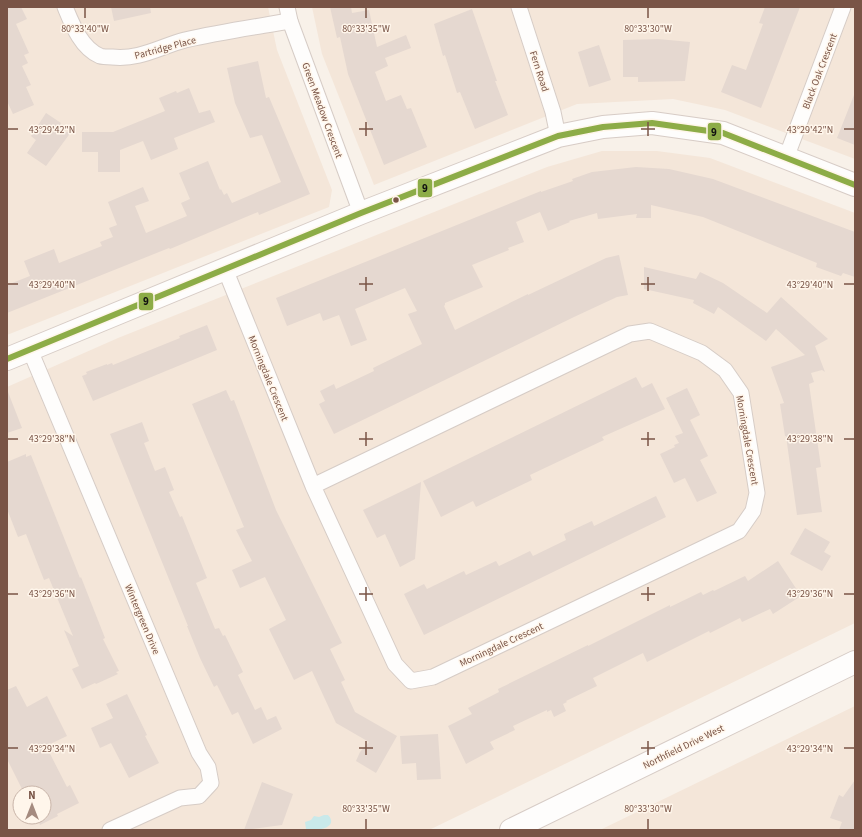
<svg xmlns="http://www.w3.org/2000/svg" width="862" height="837" font-family="'Source Sans 3',sans-serif">
<rect width="100%" height="100%" fill="#f8f1e9"/>
<!-- residential -->
<g fill="#f4e6d9" fill-rule="evenodd">
<polygon points="7,7 268,7 277,50 332,190 329,207 7,335"/>
<polygon points="312,7 855,7 855,159 725,110 673,99 577,104 374,185 322,54"/>
<path d="M602,151H657L710,158L855,213V623L429,830H7V387L118,338L547,167ZM20,793H44V817H20Z"/>
<polygon points="855,706 855,830 600,830"/>
</g>
<!-- water -->
<path fill="#c9e9ea" d="M324,815H328C340,828 315,832 306,829L305,822L311,820L314,816L319,817Z"/>
<!-- building -->
<g fill="#e5d8d0">
<polygon points="7,7 21,7 27,19 16,24 29,53 24,55 28,63 22,66 31,85 26,87 34,105 13,114 7,101"/>
<polygon points="111,7 150,7 151,13 114,21"/>
<polygon points="330,7 351,7 352,13 369,10 377,47 406,35 411,48 385,58 388,66 375,72 386,101 401,95 407,109 411,108 427,147 384,165 348,74 340,37 337,38"/>
<polygon points="765,7 800,7 761,108 721,92 732,65 746,70 763,24 759,23"/>
<polygon points="472,9 497,81 495,81 508,115 475,129 460,92 457,93 445,55 443,56 434,24"/>
<polygon points="658,39 690,42 685,81 638,82 638,77 623,77 623,40"/>
<polygon points="599,45 611,80 589,87 578,52"/>
<polygon points="258,61 266,98 269,97 310,194 259,215 258,212 170,249 169,248 7,313 7,285 30,276 24,261 54,249 59,263 102,246 100,242 113,237 109,228 117,225 108,202 143,187 149,201 135,206 146,233 187,216 181,203 190,199 179,173 208,161 220,190 221,189 224,195 227,193 232,203 281,182 262,135 250,138 235,103 227,68"/>
<polygon points="189,88 199,113 210,110 215,122 174,138 178,149 151,160 143,141 120,150 120,172 98,172 98,152 82,152 82,132 113,132 165,111 159,98 176,91 177,93"/>
<polygon points="854,95 855,95 855,145 837,138"/>
<polygon points="46,113 61,123 55,132 71,132 46,166 27,153 36,140 31,136"/>
<polygon points="636,167 669,169 713,179 855,232 855,277 843,273 841,276 816,267 817,263 703,217 651,205 651,218 636,218 637,214 598,219 597,213 569,221 570,222 548,231 540,212 516,222 524,242 508,248 509,250 472,265 483,287 445,303 445,305 444,306 455,330 528,294 528,295 606,258 619,255 628,295 617,297 574,317 334,434 319,404 325,401 320,391 334,384 336,389 374,371 373,368 422,344 408,314 417,311 405,288 355,309 367,340 351,346 339,315 323,321 320,313 287,326 276,298 541,191 541,192 573,181 572,179 592,172"/>
<polygon points="644,267 696,279 700,272 723,283 767,313 781,297 828,339 815,346 825,372 822,370 811,373 814,382 809,384 821,467 816,468 822,512 797,515 786,436 785,436 780,404 784,403 771,367 805,355 776,329 766,341 718,307 714,314 693,303 694,300 644,289"/>
<polygon points="207,325 217,350 93,401 82,376 87,374 86,372 107,364 107,365 112,363 113,365 180,338 179,336"/>
<polygon points="636,377 642,388 652,383 665,409 602,437 604,440 530,475 532,480 476,507 473,501 441,517 423,481"/>
<polygon points="687,388 700,415 690,420 708,456 700,460 717,493 697,502 685,478 674,483 660,454 675,447 674,445 679,443 675,436 683,433 666,398"/>
<polygon points="226,390 231,401 234,400 276,510 342,643 330,649 345,680 341,682 355,712 397,736 376,773 356,761 360,752 369,742 336,723 312,671 294,680 269,629 286,620 265,577 240,588 232,570 252,561 236,530 244,527 192,404"/>
<polygon points="8,392 22,428 7,433 7,393"/>
<polygon points="142,422 149,441 144,443 155,471 165,467 174,490 169,492 180,517 182,516 207,578 196,583 215,629 219,628 223,636 225,635 243,672 238,675 255,710 261,707 267,720 276,716 282,729 253,744 238,712 232,715 217,685 214,687 200,658 187,626 188,626 110,434"/>
<polygon points="26,454 26,457 31,455 80,578 81,577 90,600 105,638 103,639 119,671 116,672 118,674 96,684 95,683 82,689 72,669 79,666 64,630 73,636 49,578 44,580 26,534 18,537 7,509 7,462"/>
<polygon points="421,482 415,559 400,567 385,534 377,538 363,510"/>
<polygon points="656,496 666,517 424,635 404,594 424,584 427,589 464,571 466,575 496,561 499,566 530,551 533,556 566,540 564,534 592,521 594,526"/>
<polygon points="805,528 830,542 824,552 831,556 822,571 790,554"/>
<polygon points="778,561 801,596 773,614 770,609 742,622 740,618 710,633 709,631 647,662 643,653 593,678 597,686 566,701 567,702 563,704 566,711 554,717 551,710 547,712 547,710 513,726 515,730 490,742 494,749 466,764 448,726 472,714 468,708 499,692 498,689 588,645 588,646 670,605 670,607 701,592 703,595 713,590 714,591 745,576 748,581"/>
<polygon points="16,686 27,707 47,696 67,736 46,746 67,787 70,785 79,803 57,814 58,816 40,825 36,817 44,817 44,793 24,793 7,759 7,690"/>
<polygon points="127,694 147,735 145,736 159,763 129,778 111,743 100,748 91,728 113,718 106,704"/>
<polygon points="438,734 441,779 417,780 416,763 402,764 400,736"/>
<polygon points="855,780 855,830 839,830 842,822 830,818 839,795 843,797"/>
<polygon points="262,782 293,794 282,825 244,830"/>
</g>
<g fill="none" stroke-linecap="round" stroke-linejoin="round">
<!-- street casing -->
<g stroke="#d6ccc6" stroke-width="17">
<g id="street">
<path d="M65,7C72,24 81,48 100,56C103,57 108,57 112,57C140,60 159,47 185,40C220,32 255,27 290,21"/>
<polyline points="287,7 290,21 361,213"/>
<polyline points="519,7 553,112 558,136"/>
<polyline points="786,158 843,7"/>
<polyline points="225,269 313,486 395,664 411,681 433,677 739,531 753,511 757,493 741,393 725,370 702,353 650,331 630,334 313,486"/>
<polyline points="30,350 199,753 208,767 211,783 199,796 180,798 110,830"/>
</g>
</g>
<!-- secondary casing -->
<g stroke="#d7ccc6" stroke-width="24">
<g id="secondary">
<polyline points="7,359 361,213 558,136 603,127 652,123 723,133 855,185"/>
<polyline points="511,830 855,662"/>
</g>
</g>
<!-- street -->
<use href="#street" stroke="#fefdfc" stroke-width="15"/>
<!-- secondary -->
<use href="#secondary" stroke="#fefdfc" stroke-width="22"/>
<!-- bus-1 casing -->
<g stroke="#fff6eb" stroke-width="9">
<polyline id="bus-1" points="7,359 361,213 558,136 603,127 652,123 723,133 855,185"/>
</g>
<!-- bus-1 -->
<use href="#bus-1" stroke="#8dac47" stroke-width="6"/>
</g>
<!-- ticks -->
<path fill="none" stroke="#795446" stroke-width="1.5" d="M85,8V18M366,8V18M648,8V18M366,122V136M648,122V136M8,129H18M359,129H373M641,129H655M844,129H854M366,277V291M648,277V291M8,284H18M359,284H373M641,284H655M844,284H854M366,432V446M648,432V446M8,439H18M359,439H373M641,439H655M844,439H854M366,587V601M648,587V601M8,594H18M359,594H373M641,594H655M844,594H854M366,741V755M648,741V755M8,748H18M359,748H373M641,748H655M844,748H854M366,819V829M648,819V829"/>
<!-- markers -->
<circle fill="#795446" stroke="#fff6eb" stroke-width="1.5" cx="396" cy="200" r="3.5"/>
<g text-anchor="middle" stroke-width="3" stroke-linejoin="round" paint-order="stroke">
<!-- street labels -->
<g font-size="10" fill="#795446" stroke="#fff6eb">
<text transform="translate(165 47) rotate(-15)" y="4">Partridge Place</text>
<text transform="translate(540 71) rotate(72)" y="4">Fern Road</text>
<text transform="translate(819 71) rotate(-69)" y="4">Black Oak Crescent</text>
<text transform="translate(323 110) rotate(70)" y="4">Green Meadow Crescent</text>
<text transform="translate(269 378) rotate(68)" y="4">Morningdale Crescent</text>
<text transform="translate(748 440) rotate(80)" y="4">Morningdale Crescent</text>
<text transform="translate(143 619) rotate(67)" y="4">Wintergreen Drive</text>
<text transform="translate(501 644) rotate(-25)" y="4">Morningdale Crescent</text>
<text transform="translate(683 746) rotate(-26)" y="4">Northfield Drive West</text>
</g>
</g>
<g font-size="10" text-anchor="middle" fill="#795446" stroke="#fff6eb" stroke-width="3" stroke-linejoin="round" paint-order="stroke">
<text x="85" y="32">80°33'40"W</text>
<text x="366" y="32">80°33'35"W</text>
<text x="648" y="32">80°33'30"W</text>
<text x="52" y="133">43°29'42"N</text>
<text x="810" y="133">43°29'42"N</text>
<text x="52" y="288">43°29'40"N</text>
<text x="810" y="288">43°29'40"N</text>
<text x="52" y="442">43°29'38"N</text>
<text x="810" y="442">43°29'38"N</text>
<text x="52" y="597">43°29'36"N</text>
<text x="810" y="597">43°29'36"N</text>
<text x="52" y="752">43°29'34"N</text>
<text x="810" y="752">43°29'34"N</text>
<text x="366" y="812">80°33'35"W</text>
<text x="648" y="812">80°33'30"W</text>
</g>
<g stroke="#fff6eb" stroke-width="1.5">
<rect x="707" y="122" width="15" height="19" rx="4" fill="#8dac47"/>
<rect x="417" y="178" width="16" height="20" rx="4" fill="#8dac47"/>
<rect x="138" y="292" width="16" height="19" rx="4" fill="#8dac47"/>
</g>
<g font-size="11" text-anchor="middle" font-weight="bold" fill="#111">
<text x="714" y="136">9</text>
<text x="425" y="192">9</text>
<text x="146" y="305">9</text>
</g>
<!-- border -->
<rect width="862" height="837" fill="none" stroke="#795446" stroke-width="16"/>
<!-- north arrow -->
<g transform="translate(32 805)"><circle r="19" fill="#fff6eb" stroke="#c9b5a9"/>
<path d="M0-3L7 15L0 10L-7 15Z" fill="#a58b7f"/>
<text y="-6" font-size="11" font-weight="bold" text-anchor="middle" fill="#795446">N</text>
</g>
</svg>
